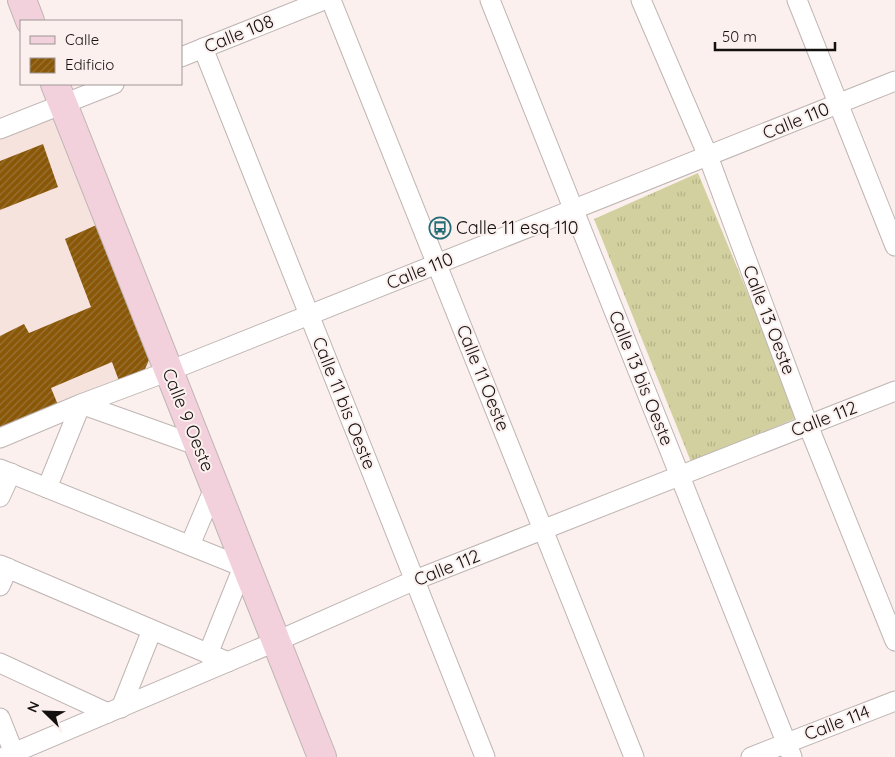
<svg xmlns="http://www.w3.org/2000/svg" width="895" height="757" font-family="Quicksand,sans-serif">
<defs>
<pattern id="grass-tufts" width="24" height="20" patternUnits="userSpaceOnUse" patternTransform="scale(1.25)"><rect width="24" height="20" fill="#d3d09f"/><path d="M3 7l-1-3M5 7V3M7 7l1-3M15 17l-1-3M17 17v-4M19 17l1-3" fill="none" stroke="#b4b288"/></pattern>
<pattern id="building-hatch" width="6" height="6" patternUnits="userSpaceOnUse" patternTransform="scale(1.25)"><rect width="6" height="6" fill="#8a5706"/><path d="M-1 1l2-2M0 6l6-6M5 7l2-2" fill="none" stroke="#98743b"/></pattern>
</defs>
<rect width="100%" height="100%" fill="#fbf0ee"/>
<!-- built -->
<polygon fill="#f6e3de" points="63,104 169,371 0,438 0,129"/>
<!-- grass -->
<polygon fill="url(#grass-tufts)" points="698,173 799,417 691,462 594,219"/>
<!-- building -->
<g fill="url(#building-hatch)">
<polygon points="43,144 58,187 0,210 0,161"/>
<polygon points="101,223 153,351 145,369 119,381 112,362 51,388 58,405 0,429 0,336 24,324 29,333 91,307 65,239"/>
</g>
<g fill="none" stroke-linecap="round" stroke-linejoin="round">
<!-- street casing -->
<g stroke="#bfb5b3" stroke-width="21">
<g id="street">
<polyline points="331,0 634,757"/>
<polyline points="490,0 792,757"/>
<polyline points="641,0 708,156 808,425 895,641"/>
<polyline points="797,0 895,246"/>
<polyline points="203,48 485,757"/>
<polyline points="181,57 324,0"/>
<polyline points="0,129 114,84"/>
<polyline points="0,438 81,404 169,371 895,81"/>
<polyline points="0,469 248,569"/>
<polyline points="47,488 81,404 199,446"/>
<polyline points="0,497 11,473"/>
<polyline points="190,545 215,486"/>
<polyline points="0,565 228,662"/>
<polyline points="0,586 8,568"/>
<polyline points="208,654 243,567"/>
<polyline points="0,663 108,713"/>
<polyline points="121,708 152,630"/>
<polyline points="0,718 14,753"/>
<polyline points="4,757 277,641 415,580 895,391"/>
<polyline points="751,757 895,701"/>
</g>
</g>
<!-- secondary casing -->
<g stroke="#bfb5b3" stroke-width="30">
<g id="secondary">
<polyline points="22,0 30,21"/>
<polyline points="55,84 322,757"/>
</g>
</g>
<!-- street -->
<use href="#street" stroke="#fff" stroke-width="19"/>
<!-- secondary -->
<use href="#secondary" stroke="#f2d0dc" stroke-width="28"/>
</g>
<!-- icons -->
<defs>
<g id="bus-ring" transform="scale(1.125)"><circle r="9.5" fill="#fbf0ee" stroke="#246d77" stroke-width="1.5"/><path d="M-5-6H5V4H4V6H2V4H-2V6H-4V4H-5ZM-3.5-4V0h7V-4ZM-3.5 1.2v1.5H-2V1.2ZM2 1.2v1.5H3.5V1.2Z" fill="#246d77"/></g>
</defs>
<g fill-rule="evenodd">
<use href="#bus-ring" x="440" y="228"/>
</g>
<g text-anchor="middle" stroke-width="4" stroke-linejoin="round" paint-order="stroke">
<!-- street labels -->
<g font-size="18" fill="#13100f" stroke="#fbf0ee">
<text transform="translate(239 34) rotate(-22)" y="6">Calle 108</text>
<text transform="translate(796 121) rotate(-22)" y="6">Calle 110</text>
<text transform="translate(420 271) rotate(-22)" y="6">Calle 110</text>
<text transform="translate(769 320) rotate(69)" y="6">Calle 13 Oeste</text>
<text transform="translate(483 378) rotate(68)" y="6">Calle 11 Oeste</text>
<text transform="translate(641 378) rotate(68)" y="6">Calle 13 bis Oeste</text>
<text transform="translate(344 403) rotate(68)" y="6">Calle 11 bis Oeste</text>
<text transform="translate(824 419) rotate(-21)" y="6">Calle 112</text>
<text transform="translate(188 420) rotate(68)" y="6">Calle 9 Oeste</text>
<text transform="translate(447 568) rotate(-22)" y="6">Calle 112</text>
<text transform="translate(837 723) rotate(-21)" y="6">Calle 114</text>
</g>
<!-- poi labels -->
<g font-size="18" fill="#13100f" stroke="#fbf0ee" text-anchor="start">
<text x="456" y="234">Calle 11 esq 110</text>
</g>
</g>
<!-- legend -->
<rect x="20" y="20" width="162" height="65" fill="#fbf0ee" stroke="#9e9695"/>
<rect x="30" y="36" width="25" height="8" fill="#f2d0dc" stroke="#9e9695"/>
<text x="65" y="45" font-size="15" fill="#13100f">Calle</text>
<rect x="30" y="58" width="25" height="15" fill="url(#building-hatch)" stroke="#9e9695"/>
<text x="65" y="70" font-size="15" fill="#13100f">Edificio</text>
<!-- north arrow -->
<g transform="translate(45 712) rotate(293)" stroke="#fbf0ee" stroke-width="4" paint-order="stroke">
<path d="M0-4L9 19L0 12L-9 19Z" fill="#13100f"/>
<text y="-8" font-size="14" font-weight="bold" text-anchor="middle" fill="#13100f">N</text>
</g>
<!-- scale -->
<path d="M715 42v8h120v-8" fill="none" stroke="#13100f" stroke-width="2.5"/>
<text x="722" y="42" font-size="15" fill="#13100f" stroke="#fbf0ee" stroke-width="4" paint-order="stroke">50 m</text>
</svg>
